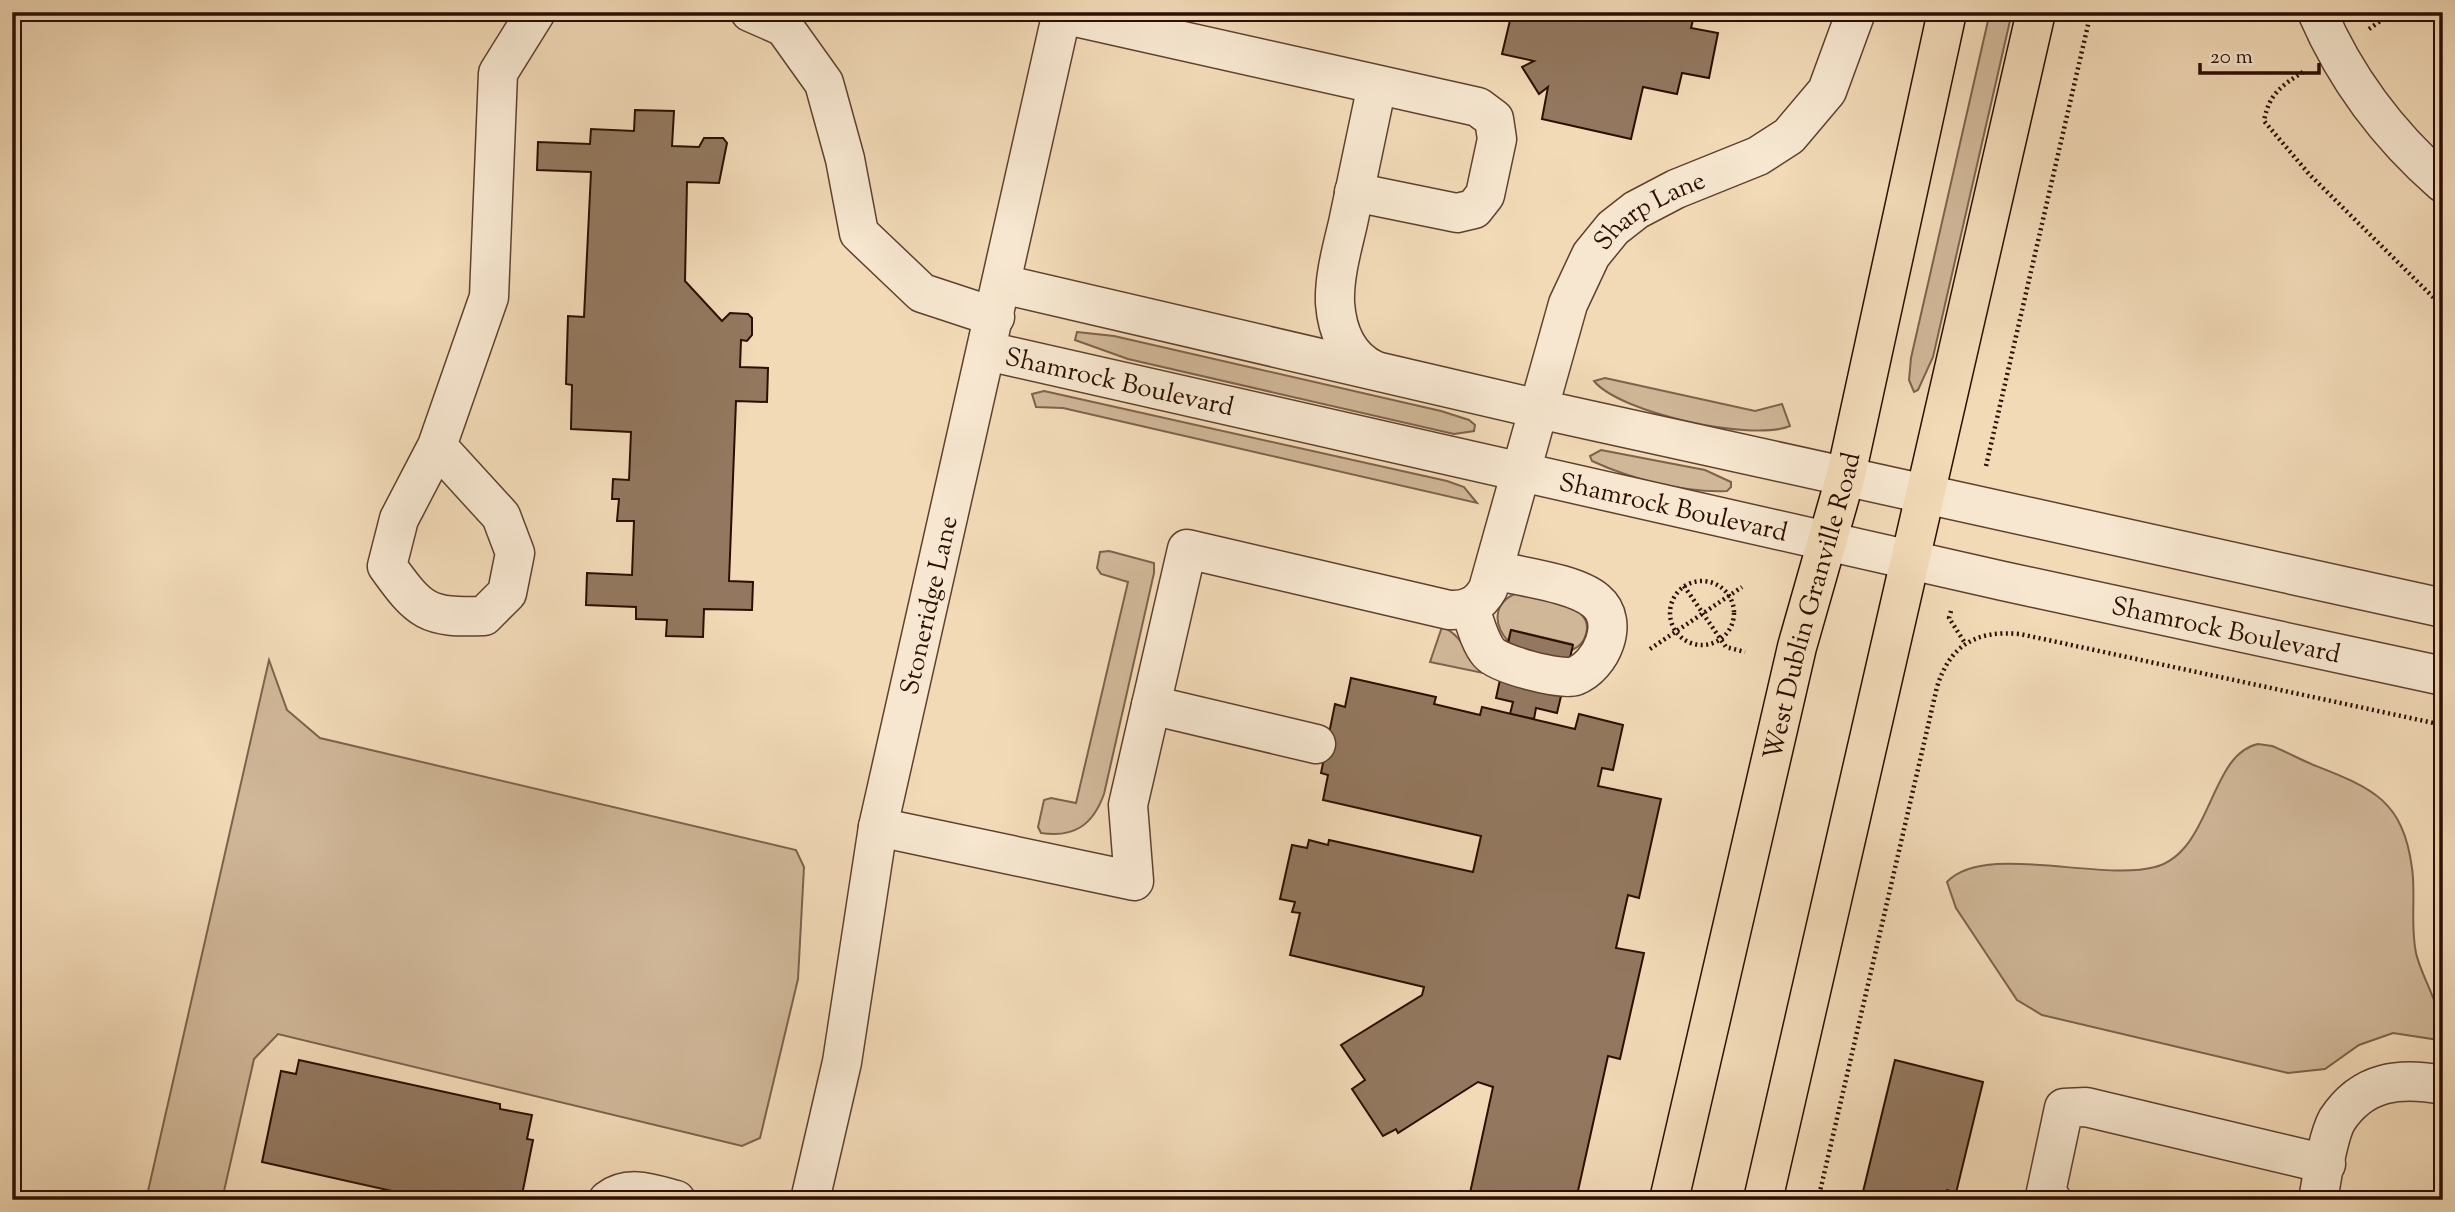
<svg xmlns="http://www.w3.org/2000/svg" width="2455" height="1212" font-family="'Sorts Mill Goudy',serif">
<rect width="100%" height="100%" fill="#f2dab7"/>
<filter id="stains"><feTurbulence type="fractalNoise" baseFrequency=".00286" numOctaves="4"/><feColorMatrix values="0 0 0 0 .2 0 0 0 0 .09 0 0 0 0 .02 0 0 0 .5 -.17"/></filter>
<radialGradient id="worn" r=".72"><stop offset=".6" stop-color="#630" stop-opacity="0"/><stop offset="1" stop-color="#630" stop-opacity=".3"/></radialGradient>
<!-- green -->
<g fill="#d0b798" stroke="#7e624c" stroke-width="2">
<polygon points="1990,12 2012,12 1933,357 1918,390 1914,392 1909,380 1911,358"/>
<polygon points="1077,332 1114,336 1441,411 1469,420 1475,425 1474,431 1454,434 1128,359 1075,340"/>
<path d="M1605,378L1755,411L1782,404L1790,426C1752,442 1620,413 1594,381Z"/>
<polygon points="1044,391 1447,481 1464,487 1477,503 1063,408 1036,407 1032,394"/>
<path d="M1601,450L1705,470L1731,482V487L1727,491C1684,493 1631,479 1592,461L1590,456Z"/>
<path d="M1109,551L1154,563V573L1104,794C1093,825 1074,838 1041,833L1038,827L1044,800L1051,798L1076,803L1128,582L1101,574L1097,568L1100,552Z"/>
<path d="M1517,593C1538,594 1595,604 1586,634C1584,642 1579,647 1572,650V644L1511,630L1508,641C1492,623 1494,602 1517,593Z"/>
<path d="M1442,627C1461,633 1470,659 1483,673L1430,662Z"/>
<polygon points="269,660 287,710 320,738 796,850 804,867 798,979 760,1138 742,1146 278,1034 254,1059 222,1200 146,1200"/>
<path d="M2258,744L2272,746C2287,752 2301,760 2316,766C2372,788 2403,800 2412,868C2416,896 2410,925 2416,953C2423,983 2445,1008 2439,1040L2393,1033L2359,1045L2325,1069L2288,1073L2042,1015L2017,1000L1956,908L1947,882C1984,842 2099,882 2155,867C2212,852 2209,754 2258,744Z"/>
</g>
<!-- building -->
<g fill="#93785f" stroke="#2c0e00" stroke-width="2">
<polygon points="1512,12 1695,12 1691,28 1718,33 1709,78 1682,73 1677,94 1643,87 1631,139 1542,119 1548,87 1539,94 1522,67 1534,61 1502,54"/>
<polygon points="635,110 674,111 672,146 699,147 704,138 723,138 727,143 719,183 687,182 685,281 722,321 730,313 748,314 752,318 752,335 747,341 741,340 740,367 768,368 767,402 736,401 729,581 753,582 752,610 704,609 703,637 666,636 667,620 636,619 636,607 586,605 587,573 632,575 634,521 617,521 619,499 612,499 613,479 629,480 631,432 571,429 572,385 566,384 568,316 584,317 591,172 537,170 538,142 590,144 591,129 634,131"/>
<polygon points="1511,630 1573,645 1557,713 1536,708 1534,719 1510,714 1513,702 1496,698"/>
<polygon points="1351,678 1436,697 1434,704 1480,715 1482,707 1575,729 1579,714 1623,725 1613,770 1602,768 1598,786 1661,799 1639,898 1628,895 1616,948 1644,953 1620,1059 1608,1056 1576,1200 1460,1200 1461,1191 1470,1193 1493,1087 1478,1082 1398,1133 1396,1129 1383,1136 1352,1089 1365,1080 1341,1045 1422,995 1424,987 1290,955 1300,913 1292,912 1295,902 1280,899 1292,845 1307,848 1309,840 1328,845 1329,840 1473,872 1481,836 1323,800 1328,775 1321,773 1335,704 1345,707"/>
<polygon points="299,1060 500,1104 500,1109 532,1115 527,1139 533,1140 521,1200 390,1200 392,1191 262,1162 281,1071 296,1074"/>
<polygon points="1895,1060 1983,1082 1956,1193 1947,1190 1944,1200 1861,1200"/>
</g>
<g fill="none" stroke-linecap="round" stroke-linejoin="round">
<!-- minor casing -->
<g stroke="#5e412e" stroke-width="41">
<g id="minor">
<polyline points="750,12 784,27 824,83 845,159 859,233 922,293 995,317"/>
<path d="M2317,12C2345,77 2389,136 2443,183"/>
<polyline points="1062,14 1478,107 1494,119 1497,139 1485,195 1474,209 1457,213 1354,192"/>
<polyline points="1002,284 1539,409 2443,608"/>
<path id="s1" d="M987,351L2003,581L2443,676"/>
<path d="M1374,370C1348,358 1337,331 1335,303C1334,276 1342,249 1348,223C1358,177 1367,131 1377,85"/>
<path d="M437,446L501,516L515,553L507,593L484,616C427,618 420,612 387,566L399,519L437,446L489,297L498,73L536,12"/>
<path d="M1470,608C1475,622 1479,641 1489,653C1498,664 1561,681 1575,676C1601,666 1621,622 1596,601C1575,583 1522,577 1494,570"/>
<polyline points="1151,705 1316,744"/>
<path id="s2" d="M878,827L1134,881L1128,805L1187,549L1449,610C1467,611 1479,605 1488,589L1568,304L1591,255L1613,228L1636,210L1676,189L1758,156L1789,136L1827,91L1856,12"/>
<path d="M608,1200C629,1184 653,1194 676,1200"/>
<path id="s3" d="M810,1200L842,1062L878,827L1062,12"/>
<polyline points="2052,1200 2046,1192 2064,1108 2086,1107 2326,1164"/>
<path d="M2318,1200C2322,1179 2327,1138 2337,1120C2363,1080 2401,1077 2443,1085"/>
</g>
</g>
<!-- major casing -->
<g stroke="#2c0e00" stroke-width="41">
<g id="major">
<path id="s4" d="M1669,1200L1797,647L1846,475L1947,12"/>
<polyline points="1763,1200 2036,12"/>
</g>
</g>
<!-- path -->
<g stroke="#2c0e00" stroke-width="4.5" stroke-dasharray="2 3.5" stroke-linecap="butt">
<polyline points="2369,29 2393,12"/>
<path d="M2303,72C2281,86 2269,94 2264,121L2309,174L2443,307"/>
<polyline points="1986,466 2091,12"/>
<circle cx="1702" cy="613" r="32"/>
<polyline points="1684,586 1726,647 1745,652"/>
<polyline points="1951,611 1949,618 1965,643"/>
<polyline points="1650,649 1742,587"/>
<path d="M1818,1200L1937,687C1950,645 1976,630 2020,634L2443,725"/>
</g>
<!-- minor -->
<use href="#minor" stroke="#f7e7d0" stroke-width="38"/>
<!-- major -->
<use href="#major" stroke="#f2dab7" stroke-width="38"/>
</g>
<g text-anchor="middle" stroke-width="7" stroke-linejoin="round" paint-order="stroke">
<!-- street labels -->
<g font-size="26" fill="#2c0e00" stroke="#f7e7d0">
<text dy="9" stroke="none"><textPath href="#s2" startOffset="1342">Sharp Lane</textPath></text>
<text dy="9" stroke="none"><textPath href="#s1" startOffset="136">Shamrock Boulevard</textPath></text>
<text dy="9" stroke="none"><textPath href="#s1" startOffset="704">Shamrock Boulevard</textPath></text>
<text dy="9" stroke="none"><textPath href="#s3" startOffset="607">Stoneridge Lane</textPath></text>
<text dy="9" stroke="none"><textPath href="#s4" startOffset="611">West Dublin Granville Road</textPath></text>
<text dy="9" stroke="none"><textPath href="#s1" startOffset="1270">Shamrock Boulevard</textPath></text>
</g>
</g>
<!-- margin -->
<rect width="2455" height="1212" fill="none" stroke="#f2dab7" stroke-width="42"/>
<rect x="14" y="14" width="2427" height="1184" fill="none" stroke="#2c0e00" stroke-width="3.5"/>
<rect x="21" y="21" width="2413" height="1170" fill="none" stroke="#2c0e00" stroke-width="2"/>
<!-- scale -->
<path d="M2200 63v10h119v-10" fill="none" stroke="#2c0e00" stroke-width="3.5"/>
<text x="2210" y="63" font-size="21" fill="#2c0e00" stroke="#f7e7d0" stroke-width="5" paint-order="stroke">20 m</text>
<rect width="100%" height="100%" filter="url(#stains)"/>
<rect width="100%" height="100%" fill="url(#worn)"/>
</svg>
